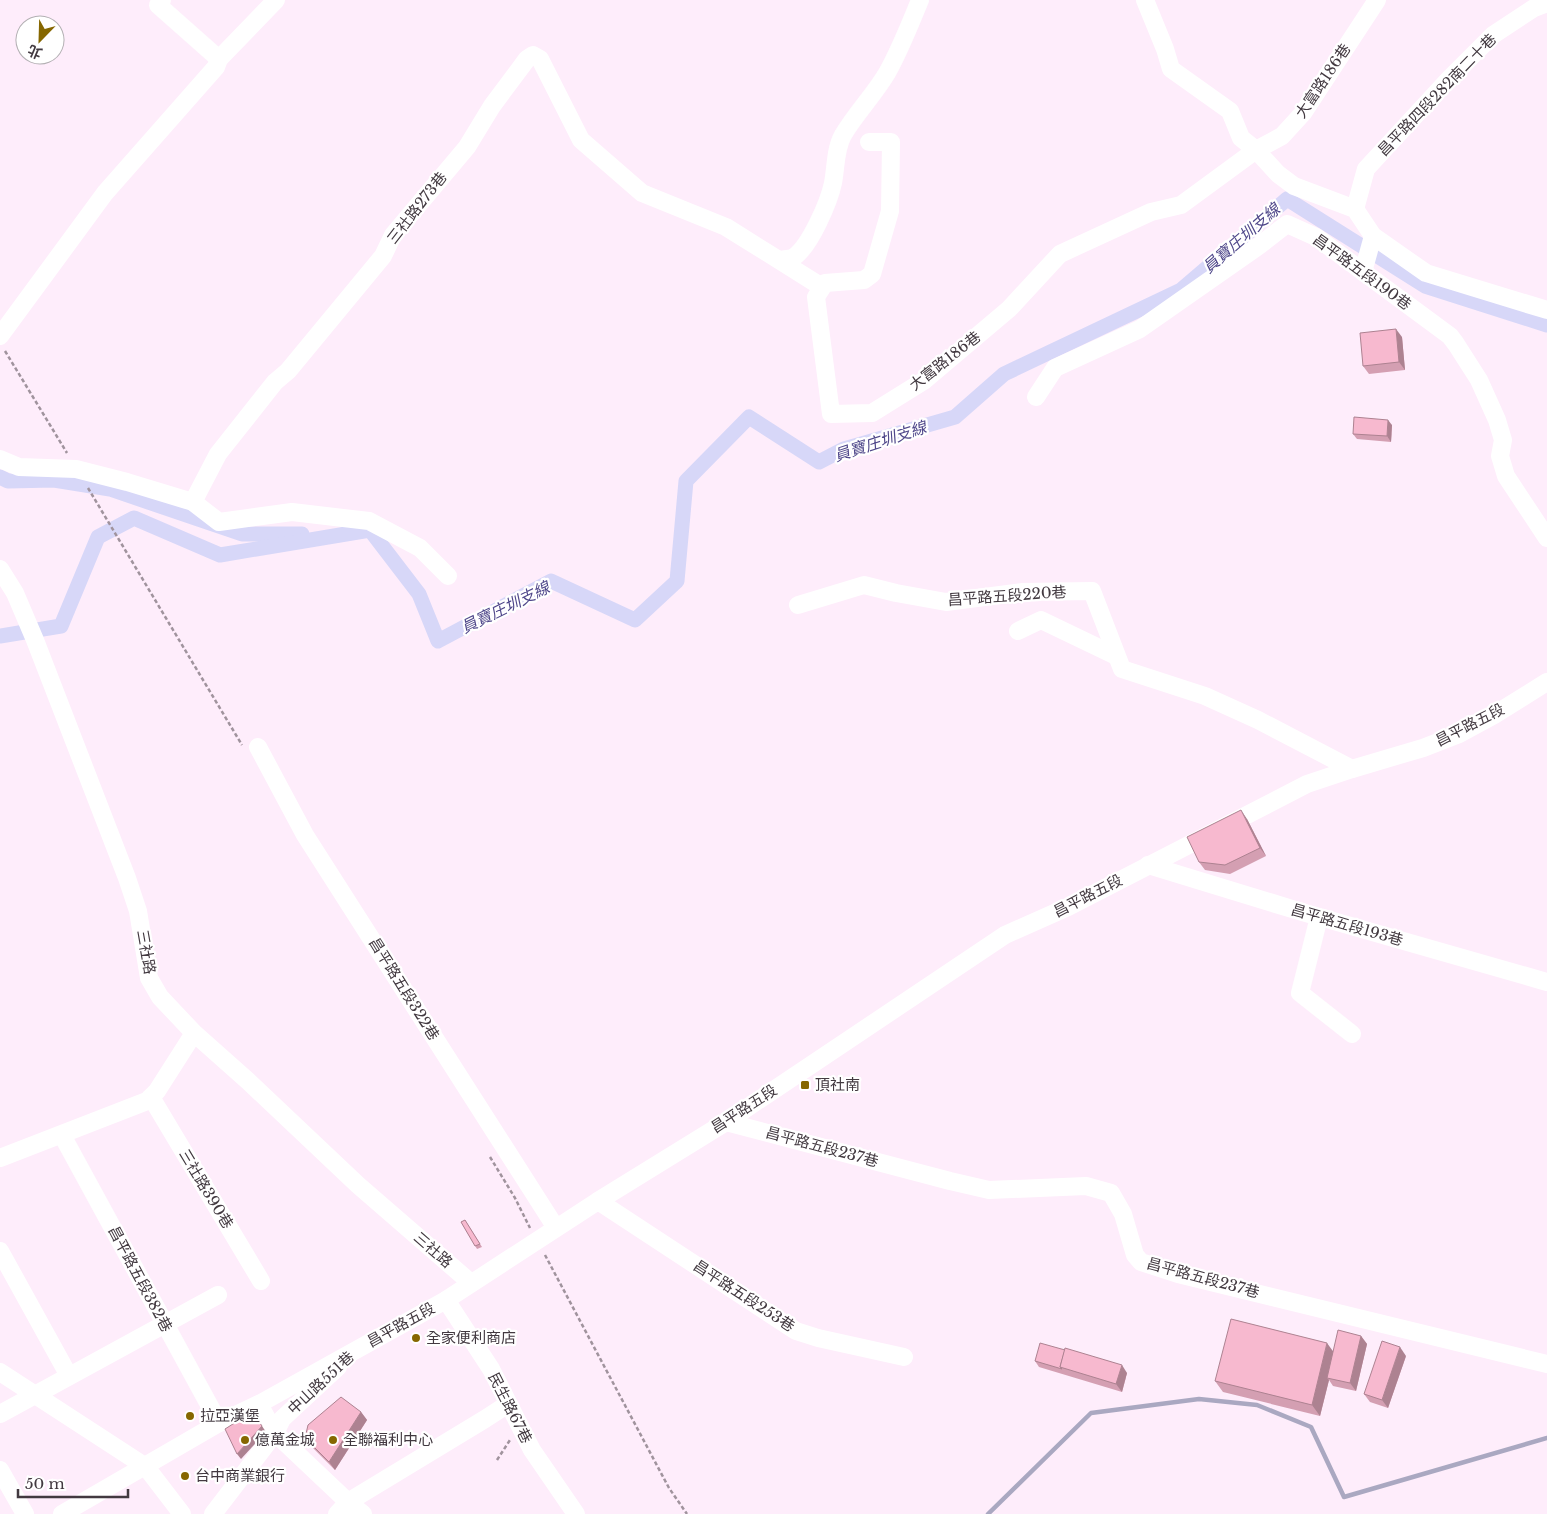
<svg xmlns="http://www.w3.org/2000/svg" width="1547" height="1514" font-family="'Libre Baskerville','Noto Sans TC',serif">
<rect width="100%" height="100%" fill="#feedfb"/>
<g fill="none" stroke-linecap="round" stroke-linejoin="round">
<!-- stream -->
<polyline stroke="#aaa8c1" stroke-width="4.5" points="988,1514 1091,1413 1199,1399 1257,1405 1311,1427 1344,1497 1547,1438"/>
<!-- canal -->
<g stroke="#d7d7f8" stroke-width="15">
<polyline points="0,477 8,481 54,480 110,489 242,534 302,534"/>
<polyline points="0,636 61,626 98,537 134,518 220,555 370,530 419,594 438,641 551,581 635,620 677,581 686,481 749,417 819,462 844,449 955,417 1004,374 1181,290 1287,199 1425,286 1547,325"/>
</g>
<!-- path -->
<g stroke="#a0939d" stroke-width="2.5" stroke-dasharray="4 2.5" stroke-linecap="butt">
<polyline points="5,351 67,453"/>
<polyline points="88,488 242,745"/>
<polyline points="490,1157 515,1198 530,1228"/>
<polyline points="545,1255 669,1488 687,1514"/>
<polyline points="497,1460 510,1440"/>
</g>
<!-- minor -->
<g stroke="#fff" stroke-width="18">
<polyline points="162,0 158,5 219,59"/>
<polyline points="1377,0 1303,113 1282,136 1256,150 1278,174 1294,186 1355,209 1373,236 1426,273 1547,310"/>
<polyline points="869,142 891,142 890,211 872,274 864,280 825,283 816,297 831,414 872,413 925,380 1009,309 1060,254 1151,212 1181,205 1256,150 1241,138 1230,111 1171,69 1165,49 1145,0"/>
<polyline points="1355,209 1366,169 1449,79 1493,35 1534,8 1547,3"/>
<path d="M780,260C784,259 791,259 794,257C810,246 829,202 833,183C836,168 835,149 843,135C856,113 874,95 887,73C900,50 910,24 920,0"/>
<polyline points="1363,272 1373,236"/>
<polyline points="0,336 105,193 216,67 219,59 276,0"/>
<polyline points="1036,397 1055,368 1140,329 1260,245 1287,224 1316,237 1450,336 1456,344 1479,380 1497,420 1503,440 1500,456 1506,476 1547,538"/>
<polyline points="0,459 19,467 76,469 127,482 193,502 219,522 292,512 369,521 420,548 448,576"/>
<polyline points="193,502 218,454 275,382 288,371 383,256 393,235 467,147 492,106 527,59 533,55 540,59 581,140 642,193 726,227 822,287"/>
<polyline points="0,569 15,593 35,640 127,878 138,911 149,978 160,997 194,1033 248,1081 358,1185 471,1283"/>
<polyline points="798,605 864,585 896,593 946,602 1023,592 1092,591 1122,669 1205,696 1258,720 1352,769"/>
<polyline points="1018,631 1041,620 1116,656"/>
<polyline points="258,747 305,835 556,1228"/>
<polyline points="1148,865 1302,912 1547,982"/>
<polyline points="1319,917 1300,993 1352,1034"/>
<polyline points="151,1097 261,1281"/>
<polyline points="726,1122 950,1181 989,1190 1086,1186 1111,1193 1123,1214 1135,1255 1141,1262 1178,1274 1547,1364"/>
<polyline points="62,1135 219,1423"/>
<polyline points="0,1158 147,1101 157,1091 194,1033"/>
<polyline points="598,1201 796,1331 818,1338 904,1357"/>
<polyline points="0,1251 69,1376"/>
<polyline points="446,1300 491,1369 532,1450 576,1514"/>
<polyline points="0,1372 146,1467 182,1514"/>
<polyline points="259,1404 275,1433 348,1502 363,1514"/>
<polyline points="0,1414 218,1295"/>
<polyline points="0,1470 25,1514"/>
<polyline points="62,1514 219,1423 259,1404 446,1300 598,1201 726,1122 1005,935 1068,907 1307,784 1352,769 1423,748 1459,734 1494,715 1547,682"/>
<polyline points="213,1514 275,1433 282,1419 338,1367"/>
<polyline points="337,1514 348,1502 485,1419 508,1404"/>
</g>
</g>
<!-- wall -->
<g fill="#d49fb2">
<polygon points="1402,337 1405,370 1369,374 1363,366"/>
<polygon points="1392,425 1391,442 1357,439 1353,434"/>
<polygon points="1247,819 1266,856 1230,874 1205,870 1199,862"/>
<polygon points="465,1220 482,1247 477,1249 461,1222"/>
<polygon points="1361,1336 1367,1344 1356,1391 1333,1386 1329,1380 1320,1416 1223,1392 1215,1381 1333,1351"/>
<polygon points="1065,1350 1127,1373 1122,1392 1039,1367 1035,1361"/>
<polygon points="1406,1356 1388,1408 1370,1402 1364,1394"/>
<polygon points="361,1412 367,1420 335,1470 311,1446 305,1438"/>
</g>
<!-- shaded-wall -->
<g fill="#ad8291">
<polygon points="1396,329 1402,337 1405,370 1399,362"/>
<polygon points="1388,420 1392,425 1391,442 1387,436"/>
<polygon points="1241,810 1247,819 1266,856 1260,848"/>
<polygon points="1361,1336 1367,1344 1356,1391 1350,1383"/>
<polygon points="1327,1343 1335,1354 1327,1378 1329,1380 1320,1416 1312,1405"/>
<polygon points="1400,1347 1406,1356 1388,1408 1382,1400"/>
<polygon points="1122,1365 1127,1373 1122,1392 1116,1384"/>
<polygon points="361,1412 367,1420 335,1470 329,1462"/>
<polygon points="262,1426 266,1432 241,1459 237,1454"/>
</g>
<!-- building -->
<g fill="#f7b9cf" stroke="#ad8291">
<polygon points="1396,329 1399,362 1363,366 1360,333"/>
<polygon points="1354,417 1388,420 1387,436 1353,434"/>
<polygon points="1241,810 1260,848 1225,865 1199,862 1187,837"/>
<polygon points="465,1220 480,1244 475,1246 461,1222"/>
<polygon points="1231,1319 1327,1343 1312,1405 1215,1381"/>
<polygon points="1338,1330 1361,1336 1350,1383 1327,1378"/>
<polygon points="1382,1341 1400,1347 1382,1400 1364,1394"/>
<polygon points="1040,1343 1065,1350 1060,1367 1062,1369 1035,1361"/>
<polygon points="1065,1348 1122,1365 1116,1384 1060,1367"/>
<polygon points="341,1397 361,1412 329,1462 305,1438 308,1425"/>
<polygon points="252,1412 262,1426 237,1454 225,1429"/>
</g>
<!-- markers -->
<g fill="#866700" stroke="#fff" stroke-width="2">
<rect x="800" y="1080" width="10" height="10" rx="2.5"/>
<circle cx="416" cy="1338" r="5"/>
<circle cx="190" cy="1416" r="5"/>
<circle cx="245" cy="1440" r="5"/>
<circle cx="333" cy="1440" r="5"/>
<circle cx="185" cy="1476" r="5"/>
</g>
<g text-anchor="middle" stroke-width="4.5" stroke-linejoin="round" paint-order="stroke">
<!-- street labels -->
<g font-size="15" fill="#423940" stroke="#fff">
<text transform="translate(1323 81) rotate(-56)" y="5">大富路186巷</text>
<text transform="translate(1437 95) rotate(-46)" y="5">昌平路四段282南二十巷</text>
<text transform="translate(417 208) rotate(-52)" y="5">三社路273巷</text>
<text transform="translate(1362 272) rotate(36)" y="5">昌平路五段190巷</text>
<text transform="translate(945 361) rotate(-38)" y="5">大富路186巷</text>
<text transform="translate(1007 596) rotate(-4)" y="5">昌平路五段220巷</text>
<text transform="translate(1470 725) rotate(-27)" y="5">昌平路五段</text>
<text transform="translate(1088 896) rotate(-27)" y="5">昌平路五段</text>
<text transform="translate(1347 925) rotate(16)" y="5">昌平路五段193巷</text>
<text transform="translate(146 952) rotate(80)" y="5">三社路</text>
<text transform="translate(404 989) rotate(58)" y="5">昌平路五段322巷</text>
<text transform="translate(744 1109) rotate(-33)" y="5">昌平路五段</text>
<text transform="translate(822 1147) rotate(15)" y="5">昌平路五段237巷</text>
<text transform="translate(206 1189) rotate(59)" y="5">三社路390巷</text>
<text transform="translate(433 1250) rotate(41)" y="5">三社路</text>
<text transform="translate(1203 1278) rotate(15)" y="5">昌平路五段237巷</text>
<text transform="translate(140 1279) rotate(62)" y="5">昌平路五段382巷</text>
<text transform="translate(744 1296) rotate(33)" y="5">昌平路五段253巷</text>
<text transform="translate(401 1325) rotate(-29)" y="5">昌平路五段</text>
<text transform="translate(321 1383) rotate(-43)" y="5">中山路551巷</text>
<text transform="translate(510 1408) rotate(63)" y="5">民生路67巷</text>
</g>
<!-- poi labels -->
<g font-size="15" fill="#423940" stroke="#fff" text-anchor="start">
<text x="815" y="1090">頂社南</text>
<text x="426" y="1343">全家便利商店</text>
<text x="200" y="1421">拉亞漢堡</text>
<text x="255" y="1445">億萬金城</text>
<text x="343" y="1445">全聯福利中心</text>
<text x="195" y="1481">台中商業銀行</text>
</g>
<!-- water labels -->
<g font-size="16" font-style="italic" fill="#4f478a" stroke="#fff">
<text transform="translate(1241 238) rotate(-41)" y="6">員寶庄圳支線</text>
<text transform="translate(880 441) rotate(-18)" y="6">員寶庄圳支線</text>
<text transform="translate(505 607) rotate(-26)" y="6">員寶庄圳支線</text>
</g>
</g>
<!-- north arrow -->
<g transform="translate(40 40) rotate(203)"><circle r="24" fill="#ffffff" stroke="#b3b0b3"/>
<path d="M0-4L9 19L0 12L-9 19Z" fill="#866700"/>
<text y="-8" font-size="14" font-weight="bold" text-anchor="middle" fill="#423940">北</text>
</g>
<!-- scale -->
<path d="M18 1489v8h110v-8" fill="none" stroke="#423940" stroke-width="2.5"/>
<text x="25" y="1489" font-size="15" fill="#423940" stroke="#ffffff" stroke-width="4" paint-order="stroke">50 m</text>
</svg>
